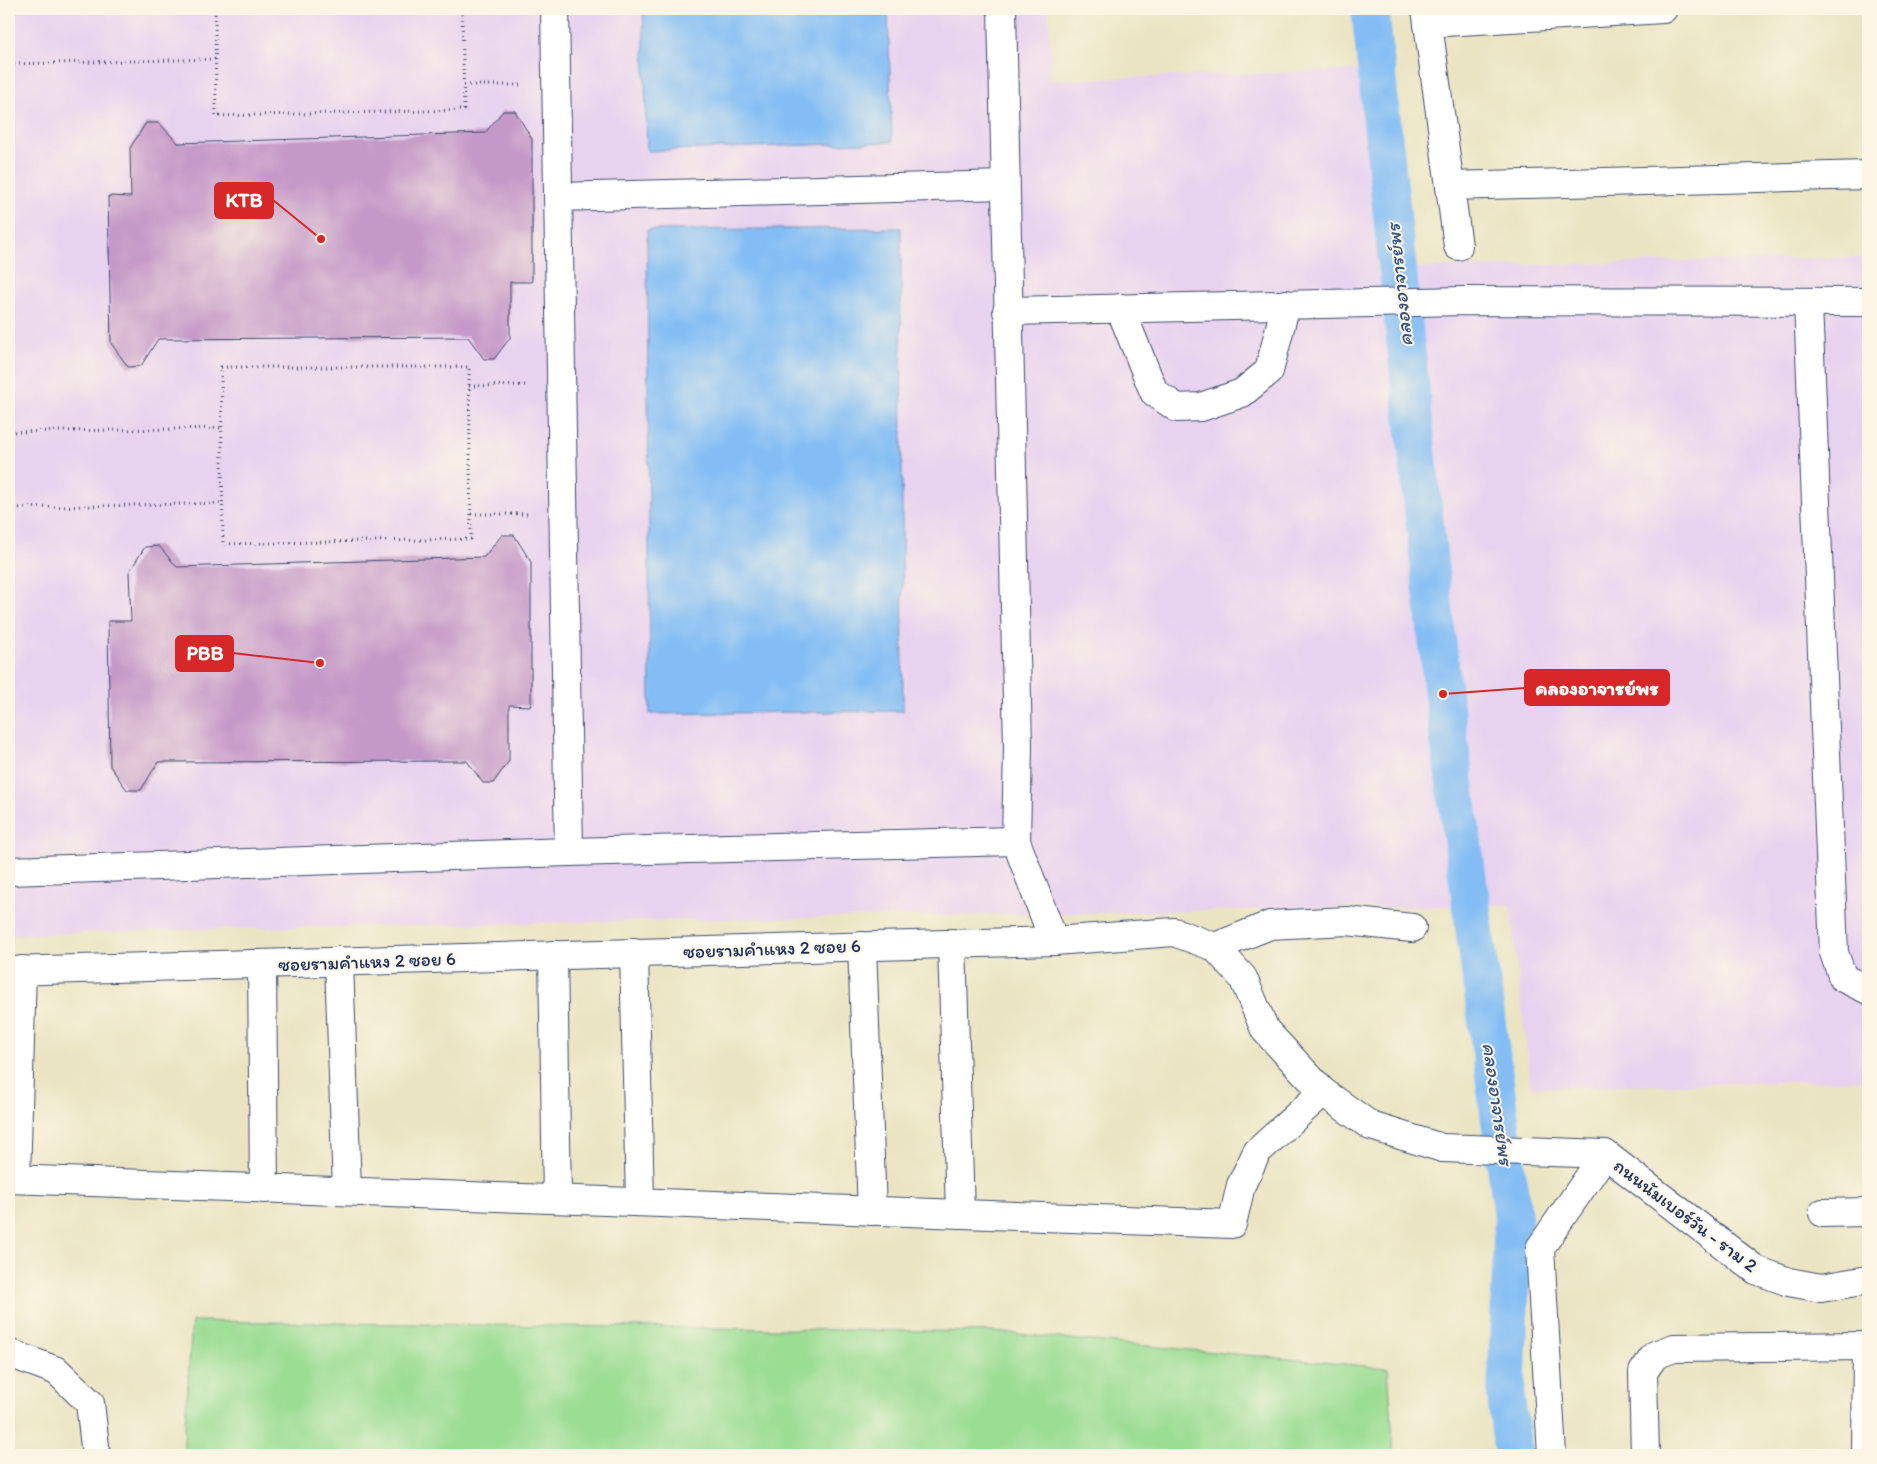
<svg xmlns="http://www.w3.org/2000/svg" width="1877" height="1464" font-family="Itim,'Playpen Sans Thai',sans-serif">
<rect width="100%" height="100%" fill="#fcf5e5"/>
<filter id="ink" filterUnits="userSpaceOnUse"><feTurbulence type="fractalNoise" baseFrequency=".02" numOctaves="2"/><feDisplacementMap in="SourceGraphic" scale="10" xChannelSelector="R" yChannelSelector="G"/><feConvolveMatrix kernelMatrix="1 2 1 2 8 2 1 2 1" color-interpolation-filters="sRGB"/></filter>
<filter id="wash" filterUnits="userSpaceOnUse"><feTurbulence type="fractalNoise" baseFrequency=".0096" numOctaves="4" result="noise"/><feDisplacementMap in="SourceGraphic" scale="20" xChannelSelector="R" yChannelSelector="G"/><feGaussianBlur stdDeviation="1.12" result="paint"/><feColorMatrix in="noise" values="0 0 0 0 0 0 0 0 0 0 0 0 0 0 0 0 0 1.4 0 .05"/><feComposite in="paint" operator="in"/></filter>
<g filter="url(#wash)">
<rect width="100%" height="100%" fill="#eae4c3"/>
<!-- built -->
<polygon fill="#e7d2ef" points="9,9 1049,9 1051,80 1362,70 1379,269 1868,257 1868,1080 1531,1088 1510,905 212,929 9,935"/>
<!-- green -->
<polygon fill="#9cdd94" stroke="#5c8679" points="192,1321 994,1332 1388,1368 1394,1455 183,1455"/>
<!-- water -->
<g fill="#83bdf4" stroke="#4f76a9">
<polygon points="643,9 888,9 892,142 647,151"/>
<polygon points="901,228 903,711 650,714 647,230"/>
</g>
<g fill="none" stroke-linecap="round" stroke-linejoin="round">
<!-- canal -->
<polyline stroke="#83bdf4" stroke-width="38" points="1370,9 1443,694 1513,1217 1506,1397 1513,1455"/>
</g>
<g id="blocks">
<!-- building -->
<g fill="#c498c7">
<polygon points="503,111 515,111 532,139 532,282 510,282 510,338 494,359 484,359 468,337 158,339 141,366 128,367 111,343 108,196 131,197 130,148 146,123 159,123 178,143 485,133"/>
<polygon points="502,535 514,535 531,562 531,706 509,705 509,761 493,783 483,783 467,761 158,762 141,790 127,790 110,766 108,621 131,621 129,572 145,547 159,546 177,567 484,557"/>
</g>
</g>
</g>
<g filter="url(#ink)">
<use href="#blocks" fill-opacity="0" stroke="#3a4a6d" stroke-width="1"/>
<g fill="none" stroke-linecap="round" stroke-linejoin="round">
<!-- minor casing -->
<g stroke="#3a4a6d" stroke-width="30">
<g id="minor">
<polyline points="555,9 569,852"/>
<polyline points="1002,9 1018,747 1016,841 1054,941"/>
<polyline points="1426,9 1458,246"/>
<polyline points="1428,23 1663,9"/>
<polyline points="1450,186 1868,175"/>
<polyline points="558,197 1005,185"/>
<polyline points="1808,303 1834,953 1843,978 1868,990"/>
<polyline points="1120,308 1154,392 1177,408 1201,407 1242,393 1269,371 1286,304"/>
<polyline points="1007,311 1463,301 1868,302"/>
<polyline points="9,871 569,852 1016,841"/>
<polyline points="952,943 960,1214"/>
<polyline points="862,946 872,1211"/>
<polyline points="1215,947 1270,925 1347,921 1412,928"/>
<polyline points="634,952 640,1202"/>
<polyline points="553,955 557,1199"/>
<polyline points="339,961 347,1191"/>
<polyline points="262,964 264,1189"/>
<polyline points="9,971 1054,941 1174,932 1215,947 1243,978 1265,1030 1323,1092 1371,1126 1442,1148 1605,1154 1756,1270 1789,1282 1821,1288 1868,1280"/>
<polyline points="9,1179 1232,1224 1241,1185 1257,1152 1323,1092"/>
<polyline points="16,1179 22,970"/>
<polyline points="1823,1213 1868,1212"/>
<polyline points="9,1353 57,1371 90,1403 96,1455"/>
<polyline points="1552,1455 1540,1248 1605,1154"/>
<polyline points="1645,1455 1643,1372 1655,1355 1674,1348 1868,1346"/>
<polyline points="1866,1455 1867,1346"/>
</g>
</g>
<!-- path -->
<g stroke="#3a4a6d" stroke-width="3" stroke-dasharray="1 4" stroke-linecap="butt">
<polyline points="215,9 216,116 464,110 462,9"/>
<polyline points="9,64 215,59"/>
<polyline points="464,85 523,85"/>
<polygon points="221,367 469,367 471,539 223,544"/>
<polyline points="469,386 528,385"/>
<polyline points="9,432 222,428"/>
<polyline points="9,508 223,503"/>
<polyline points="471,514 530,514"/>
</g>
<!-- minor -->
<use href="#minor" stroke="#fff" stroke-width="28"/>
</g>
</g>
<g text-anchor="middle" stroke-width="4" stroke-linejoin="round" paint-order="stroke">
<!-- street labels -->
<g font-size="19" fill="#1b2f5e" stroke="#fcf5e5">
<text transform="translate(772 948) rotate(-2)" y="7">ซอยรามคำแหง 2 ซอย 6</text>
<text transform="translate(367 961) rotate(-2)" y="7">ซอยรามคำแหง 2 ซอย 6</text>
<text transform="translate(1686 1215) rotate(37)" y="7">ถนนนัมเบอร์วัน - ราม 2</text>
</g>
<!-- water labels -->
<g font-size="20" font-style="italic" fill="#355284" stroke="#fcf5e5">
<text transform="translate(1399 285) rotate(-96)" y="7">คลองอาจารย์พร</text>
<text transform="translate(1498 1104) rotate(82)" y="7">คลองอาจารย์พร</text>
</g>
</g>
<!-- callouts -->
<path fill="none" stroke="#d62828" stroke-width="2" d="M321 239L273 200M320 663L233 653M1443 694L1525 688"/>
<g fill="#d62828" stroke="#fcf5e5" stroke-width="2">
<circle cx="321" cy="239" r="5"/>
<circle cx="320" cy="663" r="5"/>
<circle cx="1443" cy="694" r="5"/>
</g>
<g fill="#d62828" stroke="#d62828" stroke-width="2">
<rect x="215" y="183" width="58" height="35" rx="5"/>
<rect x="176" y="636" width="57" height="35" rx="5"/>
<rect x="1525" y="670" width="144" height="35" rx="5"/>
</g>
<g font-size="20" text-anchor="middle" font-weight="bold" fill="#fff">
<text x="244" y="207">KTB</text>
<text x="205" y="660">PBB</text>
<text x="1597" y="695">คลองอาจารย์พร</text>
</g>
<!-- margin -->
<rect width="1877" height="1464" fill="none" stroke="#fcf5e5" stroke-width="30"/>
</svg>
